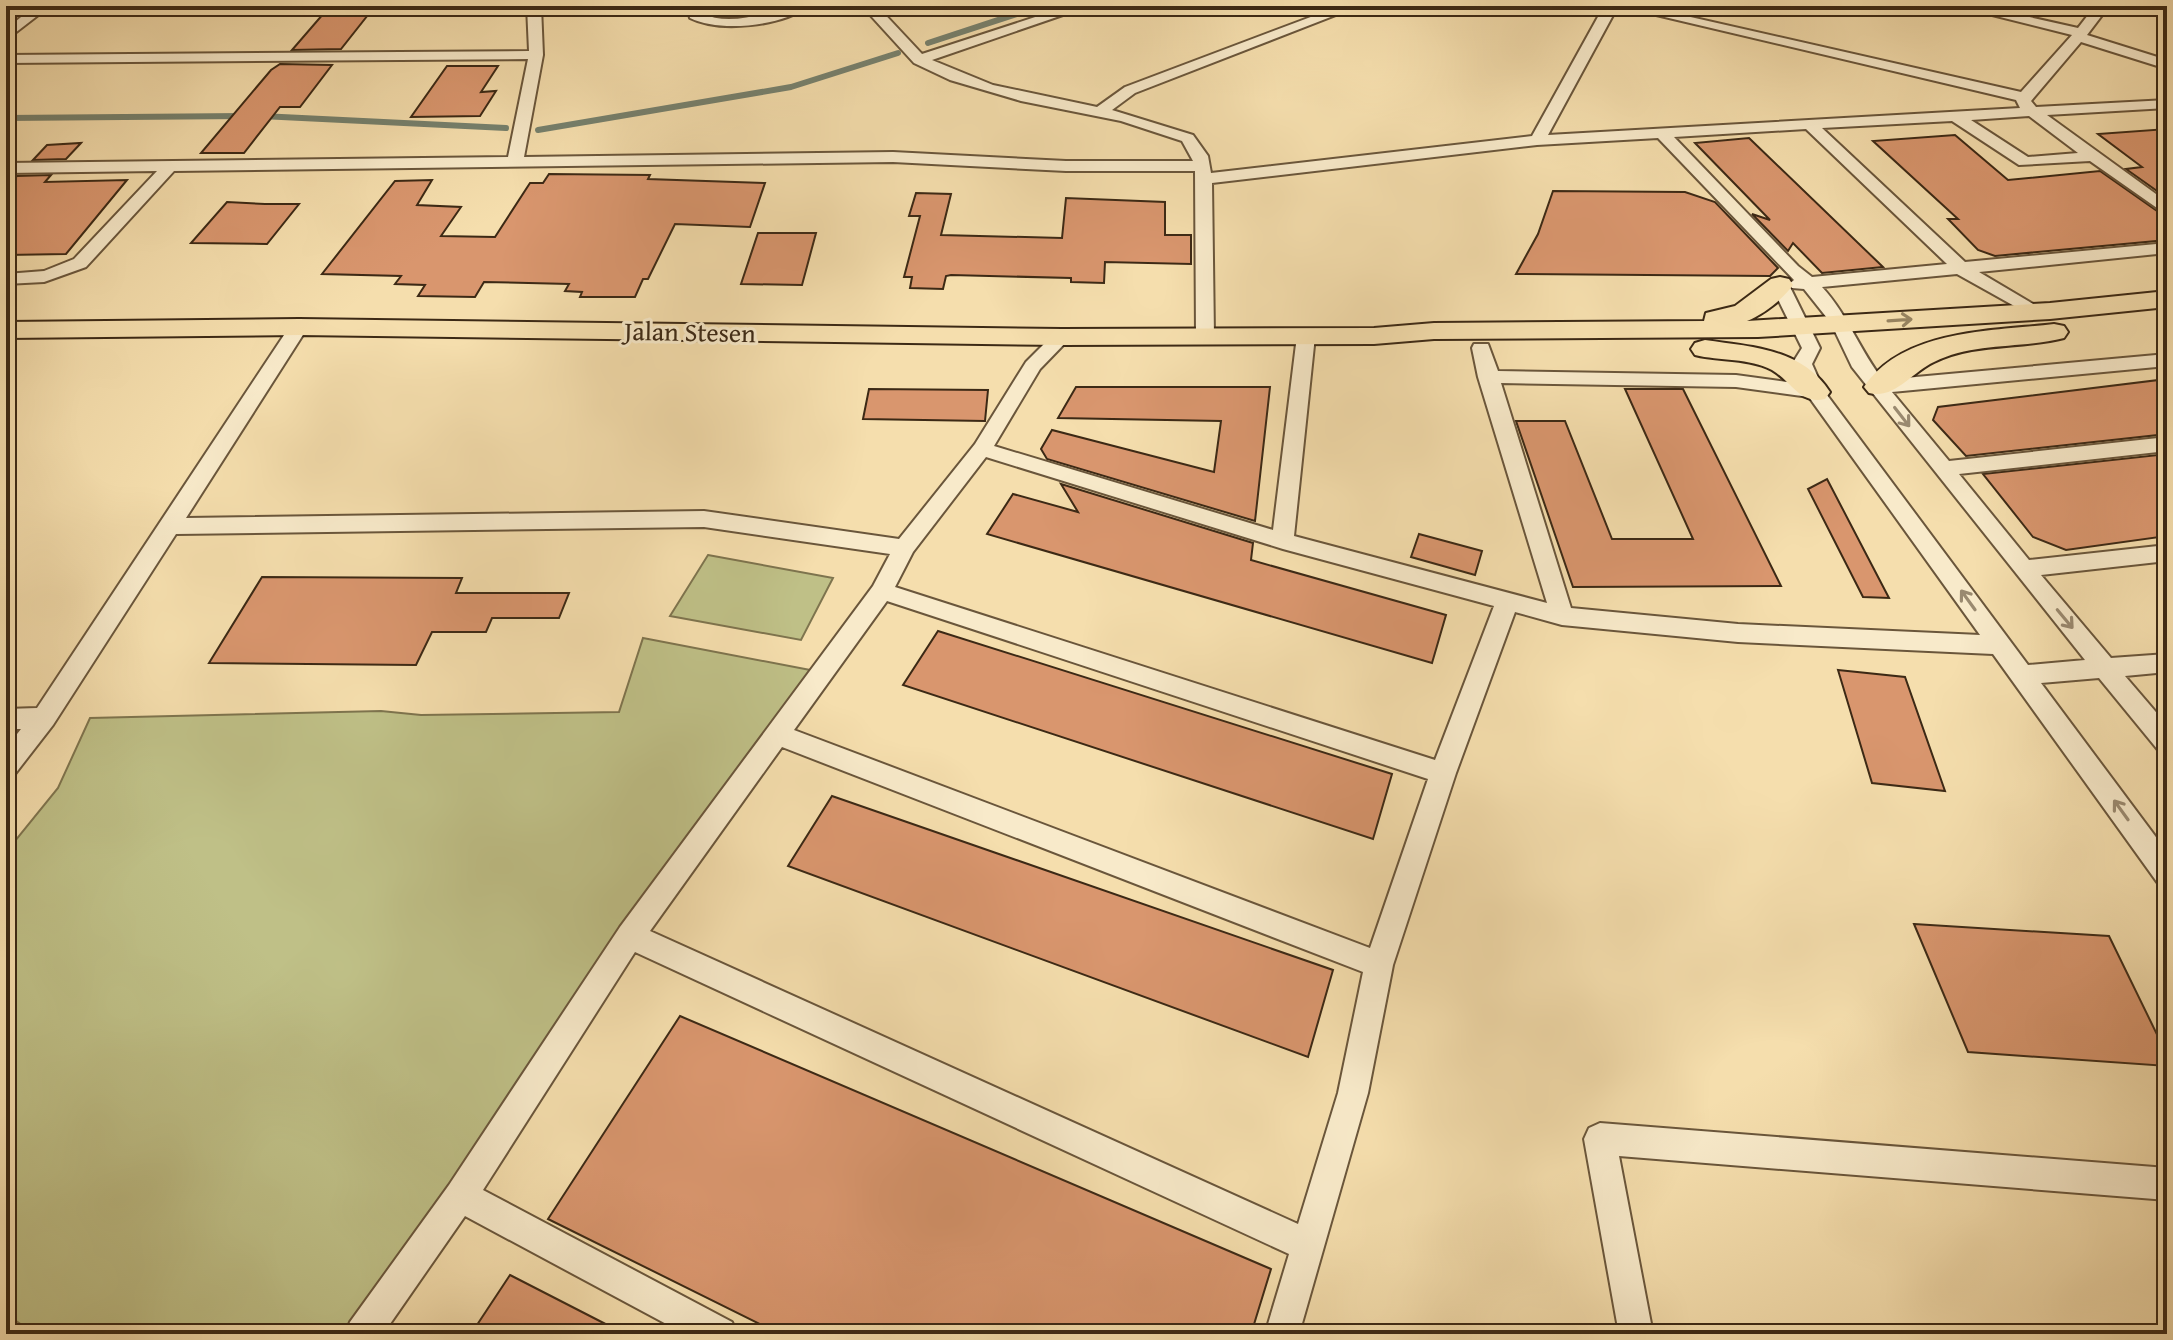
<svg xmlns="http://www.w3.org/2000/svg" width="2173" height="1340" font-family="'Gentium Book Plus',serif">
<rect width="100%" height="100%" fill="#f5dead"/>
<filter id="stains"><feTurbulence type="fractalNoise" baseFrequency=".0025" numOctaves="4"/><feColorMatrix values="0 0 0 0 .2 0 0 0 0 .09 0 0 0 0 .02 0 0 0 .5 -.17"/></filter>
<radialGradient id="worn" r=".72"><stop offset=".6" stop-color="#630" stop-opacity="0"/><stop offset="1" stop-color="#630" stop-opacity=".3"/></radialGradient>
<!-- green -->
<g fill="#bfc087" stroke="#7e744e" stroke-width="2">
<polygon points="708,555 833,578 801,640 670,616"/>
<polygon points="643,638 831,674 360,1334 35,1334 6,1314 6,852 58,788 90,718 381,711 421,715 619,712"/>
</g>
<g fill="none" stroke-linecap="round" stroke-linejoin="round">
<!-- stream -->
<g stroke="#76816e" stroke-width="6">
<polyline points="928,43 1041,6"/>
<polyline points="261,116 506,128"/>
<polyline points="6,118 243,116"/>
<polyline points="538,130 791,87 898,53"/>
</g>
</g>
<!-- building -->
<g fill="#d9966e" stroke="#3c2915" stroke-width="2">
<polygon points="330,6 375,6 341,49 292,50"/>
<polygon points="280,64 332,65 300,107 280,107 244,153 201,153 271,70"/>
<polygon points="447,66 498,66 481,92 496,91 480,116 411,117"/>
<polygon points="2167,129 2167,198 2126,169 2142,167 2098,134"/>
<polygon points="1955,135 2008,180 2100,171 2167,218 2167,240 1995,256 1978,250 1948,219 1958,219 1873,141"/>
<polygon points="1749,138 1883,267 1822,273 1793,243 1788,251 1752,214 1770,220 1695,143"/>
<polygon points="81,143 66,159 33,160 47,145"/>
<polygon points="549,174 650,175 648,179 765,183 750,227 675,224 648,279 643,279 635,297 580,297 582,292 565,291 569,284 484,282 475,297 418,296 425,285 395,284 401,276 322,274 395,181 432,180 417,205 461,207 441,236 495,237 530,183 543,183"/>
<polygon points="51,175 45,182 127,180 66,254 6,255 6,187 17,176"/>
<polygon points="1553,191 1685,192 1715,202 1778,268 1770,276 1516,274 1538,234"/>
<polygon points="916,193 951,194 941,235 1062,238 1066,198 1165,202 1165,235 1191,235 1191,264 1105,262 1104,283 1071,282 1071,278 951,275 946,276 943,289 910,288 912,277 904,277 920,216 909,216"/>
<polygon points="227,202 265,204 299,204 267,244 191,243"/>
<polygon points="758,233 816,233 802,285 741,284"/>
<polygon points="2167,379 2167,434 1966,456 1933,420 1938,407"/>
<polygon points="1076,387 1270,387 1255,521 1047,459 1041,449 1052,430 1214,472 1221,421 1058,418"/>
<polygon points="869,389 988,390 985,421 863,419"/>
<polygon points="1625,389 1683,389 1781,586 1573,587 1516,421 1565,421 1612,539 1693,539"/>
<polygon points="2167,454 2167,536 2066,550 2033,537 1983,474"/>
<polygon points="1827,479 1889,598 1863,597 1808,489"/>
<polygon points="1061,484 1253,543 1251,560 1446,615 1432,663 987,534 1013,494 1078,512"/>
<polygon points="1419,534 1482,551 1475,575 1411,557"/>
<polygon points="262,577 462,578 456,593 569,593 559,618 492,618 486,632 432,632 416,665 209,663"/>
<polygon points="938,631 1392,774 1373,839 903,685"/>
<polygon points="1838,670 1905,677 1945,791 1872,783"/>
<polygon points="832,796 1333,970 1308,1057 788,866"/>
<polygon points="1914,924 2109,936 2167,1055 2167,1066 1968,1052"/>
<polygon points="680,1016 1271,1269 1251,1334 780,1334 548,1219"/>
<polygon points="510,1275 625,1334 471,1334"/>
</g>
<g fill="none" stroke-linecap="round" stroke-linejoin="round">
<!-- street casing -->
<g stroke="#6a563b" stroke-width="4">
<g id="street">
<polygon points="35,6 50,6 6,40 6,29"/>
<path d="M527,6H541L543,55L524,157L893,152L1066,161H1193L1182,141L1121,121L1021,101L950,80L914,63L862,6H877L922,54L1069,6H1089L932,60L993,85L1097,107L1125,87L1340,6H1359L1135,93L1112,110L1193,135L1208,156L1211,173L1532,136L1604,6H1642L2021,92L2072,35L1956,6H1980L2078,28L2095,6H2109L2087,35L2167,60V69L2081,42L2031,101L2036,107L2167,100V108L2047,115L2167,202V215L2090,161L2019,165L1952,121L1822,128L1965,262L2167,243V253L1979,272L2040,308L2043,312L2034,317L1957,274L1822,287C1848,315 1860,351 1883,380L2167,354V366L1892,392L1949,461L2167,437V451L1959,474L2029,560L2167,545V561L2041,575L2111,658L2167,654V672L2125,676L2167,725V753L2158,750L2099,678L2041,683L2167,852V885L2157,882L1993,654L1738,642L1562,625L1515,612L1456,773L1393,965L1368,1093L1299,1334H1265L1289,1254L635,952L483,1190L732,1322L737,1334H685L465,1216L383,1334H345L350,1322L449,1185L620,927L873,586L890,554L704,527L176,534L53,725L15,774L6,778V748L21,729H6V709L37,708L292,323H306L308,327L186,518L704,511L899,539L975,444L1026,362L1055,333L1062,331L1071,337L1040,369L994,446L1273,530L1297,336L1306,330L1315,336L1294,536L1547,603L1478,377L1472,348L1474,344H1488L1498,371L1736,375L1802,384L1792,364L1802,348L1771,285L1780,280L1789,285L1820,348L1812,364L1824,391L2028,665L2085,660L1852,367L1831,323L1804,289L1792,288L1789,284L1794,280L1658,138L1537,145L1212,183L1214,336L1205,342L1196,336L1195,171H1066L893,162L174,171L86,267L44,282L6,284V274L44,271L74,259L157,171L6,173V163L508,157L528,59L6,63V55L529,51ZM1618,6L2016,100L2020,108L1548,135ZM2029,116L2078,153L2028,157L1971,120ZM1806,129L1947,264L1812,277L1798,266L1674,137ZM1501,383L1736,387L1809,397L1980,635L1738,624L1571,608ZM986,457L1283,549L1494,606L1435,760L895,587L913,552ZM887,601L1428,779L1370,948L794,730ZM782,747L1363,972L1338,1093L1298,1224L650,931Z"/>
<path d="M687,6H701V13C736,30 773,6 809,6C782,26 720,33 690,18Z"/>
<polygon points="1600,1123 2167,1168 2167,1200 1619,1156 1653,1334 1619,1334 1584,1139 1589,1128"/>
</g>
</g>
<!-- primary casing -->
<g stroke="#3c2915" stroke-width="4">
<g id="primary">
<path d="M1780,277L1789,279L1793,285C1782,300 1764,314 1747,321L2050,303L2167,291V307L2050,319L1758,337L1434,339L1374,344L1062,345L299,335L6,338V322L299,319L1062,329L1374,328L1434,323L1704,321L1706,313L1735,306L1771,279Z"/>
<path d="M2054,324L2064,326L2068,332L2064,338C2021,349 1974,342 1934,362C1912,372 1894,400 1869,393L1864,387C1903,329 1993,331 2054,324Z"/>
<path d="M1705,340C1752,347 1801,348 1830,392L1825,399C1800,405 1791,381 1772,370C1750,358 1719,361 1695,355L1691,349L1695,343Z"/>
</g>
</g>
<!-- street -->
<use href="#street" fill="#f8eaca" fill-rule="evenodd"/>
<!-- primary -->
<use href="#primary" fill="#f5dead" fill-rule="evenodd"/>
</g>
<!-- one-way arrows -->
<defs><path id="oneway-shaft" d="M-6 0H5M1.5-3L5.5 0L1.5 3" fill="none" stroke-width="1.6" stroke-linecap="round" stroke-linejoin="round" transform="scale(2)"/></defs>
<use stroke="#988461" href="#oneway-shaft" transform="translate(1900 320) rotate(-4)"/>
<g stroke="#9a8a70">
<use href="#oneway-shaft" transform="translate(1902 417) rotate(52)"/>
<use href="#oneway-shaft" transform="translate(1968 600) rotate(-126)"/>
<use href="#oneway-shaft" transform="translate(2065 619) rotate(50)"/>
<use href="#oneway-shaft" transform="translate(2121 810) rotate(-126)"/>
</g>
<g text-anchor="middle" stroke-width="6" stroke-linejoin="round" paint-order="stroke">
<!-- far-street labels -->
<g font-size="26" fill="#3c2915" stroke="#f8eaca">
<text transform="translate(690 332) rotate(1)" y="9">Jalan Stesen</text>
</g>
</g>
<!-- margin -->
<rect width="2173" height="1340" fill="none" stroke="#f5dead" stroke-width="32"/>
<rect x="8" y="8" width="2157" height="1324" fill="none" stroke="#3c2915" stroke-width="4"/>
<rect x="16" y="16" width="2141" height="1308" fill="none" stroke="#3c2915" stroke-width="2"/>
<rect width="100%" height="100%" filter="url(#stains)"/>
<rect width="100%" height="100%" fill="url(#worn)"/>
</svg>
